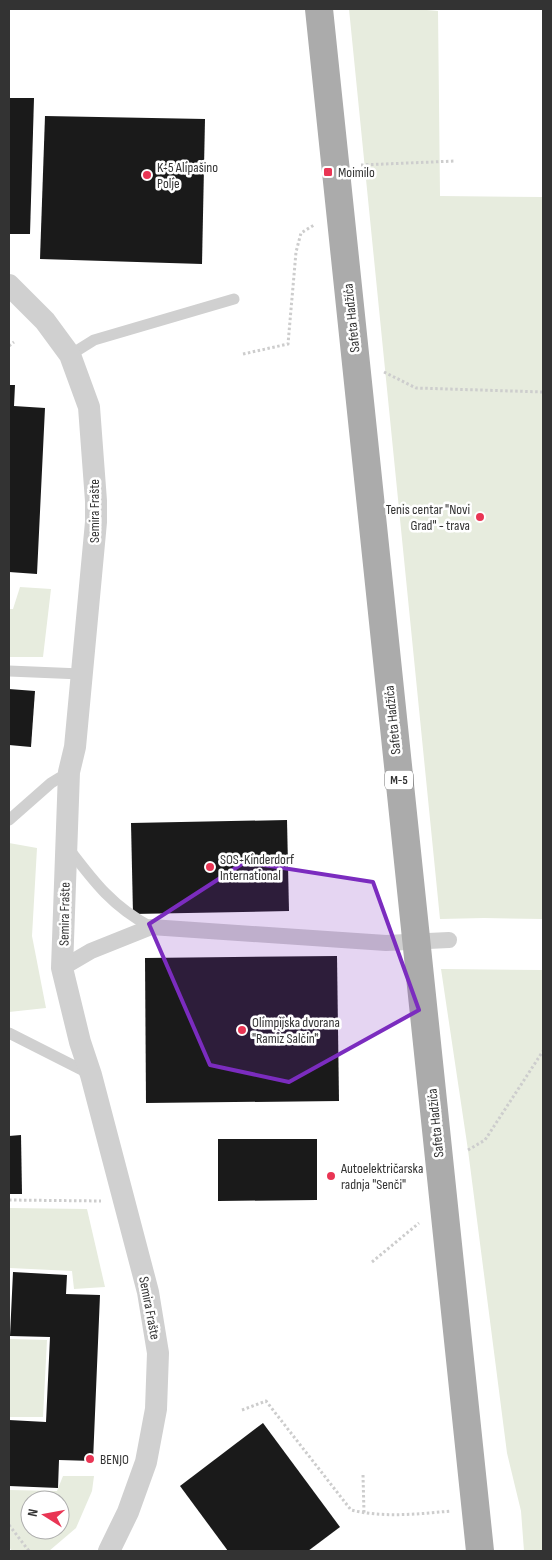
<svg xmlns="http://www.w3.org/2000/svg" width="552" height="1560" font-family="'Sofia Sans Condensed',sans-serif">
<rect width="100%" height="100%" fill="#fff"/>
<!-- green -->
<g fill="#e7ecde" fill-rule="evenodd">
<polygon points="349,9 415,9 438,11 440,196 543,197 543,919 484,918 440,919"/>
<polygon points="20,587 51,589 43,657 9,657 9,609 13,609"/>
<polygon points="9,843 37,848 32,936 46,1008 9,1012"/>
<polygon points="441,969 543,970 543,1551 524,1551 521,1511 507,1453 468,1150"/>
<polygon points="9,1208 87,1209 105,1287 74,1289 72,1271 10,1268 9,1291"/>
<polygon points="9,1339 47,1340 43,1417 9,1417"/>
<path d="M63,1476H94L92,1491L76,1528L49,1551H12L9,1547V1490L57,1491ZM30,1500H60V1530H30Z"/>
</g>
<!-- building -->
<g fill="#1a1a1a">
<polygon points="9,98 34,98 30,234 9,234"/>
<polygon points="45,116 205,119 202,264 40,259"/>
<polygon points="9,385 15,385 14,406 45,408 37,574 9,572"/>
<polygon points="9,689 35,691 31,747 9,745"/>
<polygon points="287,820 289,911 133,914 131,823"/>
<polygon points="337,956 339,1101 146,1103 145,958"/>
<polygon points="21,1135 22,1194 9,1194 9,1136"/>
<polygon points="218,1139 317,1139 317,1200 218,1201"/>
<polygon points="13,1272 67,1275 66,1294 100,1295 93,1461 59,1460 58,1488 9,1486 9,1420 46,1422 50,1337 10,1336"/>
<polygon points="263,1423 340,1527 308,1551 228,1551 180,1486"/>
</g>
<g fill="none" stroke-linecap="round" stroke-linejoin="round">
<!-- path -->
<g stroke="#cdcdcd" stroke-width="3" stroke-dasharray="2.5 2.5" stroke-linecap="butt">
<polyline points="361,165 455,161"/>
<polyline points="9,346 14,342"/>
<polyline points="243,354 288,344 296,252 301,233 314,225"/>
<polyline points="384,372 416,388 543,392"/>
<polyline points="468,1150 485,1140 543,1051"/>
<polyline points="9,1200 101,1201"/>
<polyline points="372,1262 419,1223"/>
<path d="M242,1410L266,1401L351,1510C383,1518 419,1514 451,1511"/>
<polyline points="363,1475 364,1513"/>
<polyline points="9,1525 29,1551"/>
</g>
<!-- service -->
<g stroke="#d0d0d0" stroke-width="11">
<polyline points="70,355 94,340 234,299"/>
<polyline points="9,671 81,674"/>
<polyline points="9,820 51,783 69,772"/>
<path d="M69,849C94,882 113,907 151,927"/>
<polyline points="9,1033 90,1074"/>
</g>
<!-- pedestrian -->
<polyline stroke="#d0d0d0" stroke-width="16" points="62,968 91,951 151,927 386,943 449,940"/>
<!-- minor -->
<polyline stroke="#d0d0d0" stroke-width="22" points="9,285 45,321 70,355 89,407 96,501 96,522 75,747 69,772 62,968 80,1042 91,1075 148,1292 158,1353 156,1409 146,1462 128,1512 109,1551"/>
<!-- primary -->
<polyline stroke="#ababab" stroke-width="28" points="319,9 480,1551"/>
</g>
<!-- marked area -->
<path fill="#7b2cbf" fill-opacity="0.2" stroke="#7b2cbf" stroke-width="4" stroke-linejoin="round" d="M245,862L373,882L419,1010L289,1082L210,1065L149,924Z"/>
<!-- markers -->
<g fill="#e93554" stroke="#fff" stroke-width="2">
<rect x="323" y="167" width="10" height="10" rx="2.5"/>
<circle cx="147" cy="175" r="5"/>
<circle cx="480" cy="517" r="5"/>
<circle cx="210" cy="867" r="5"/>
<circle cx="242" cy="1030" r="5"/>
<circle cx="331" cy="1176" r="5"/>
<circle cx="90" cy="1459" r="5"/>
</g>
<g text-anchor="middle" stroke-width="5" stroke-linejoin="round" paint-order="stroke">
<!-- shield labels -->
<rect fill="#fff" stroke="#707070" stroke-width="1" x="385" y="770.5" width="28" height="19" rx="4"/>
<g font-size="12" font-weight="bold" fill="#333">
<text x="399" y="784">M-5</text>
</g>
<!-- poi labels -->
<g font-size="14" fill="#333" stroke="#fff" text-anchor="start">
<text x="157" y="172">K-5 Alipašino<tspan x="157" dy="16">Polje</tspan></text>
<text x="338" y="177">Moimilo</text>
<text x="470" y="514" text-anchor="end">Tenis centar "Novi<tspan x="470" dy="16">Grad" - trava</tspan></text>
<text x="220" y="864">SOS-Kinderdorf<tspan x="220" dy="16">International</tspan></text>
<text x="252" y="1027">Olimpijska dvorana<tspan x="252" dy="16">"Ramiz Salčin"</tspan></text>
<text x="341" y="1173">Autoelektričarska<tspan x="341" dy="16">radnja "Senči"</tspan></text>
<text x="100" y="1464">BENJO</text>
</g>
<!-- street labels -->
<g font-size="14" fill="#333" stroke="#fff">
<text transform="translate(351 318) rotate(-96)" y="5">Safeta Hadžića</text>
<text transform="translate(94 511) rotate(-90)" y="5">Semira Frašte</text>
<text transform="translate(392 720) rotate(-96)" y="5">Safeta Hadžića</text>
<text transform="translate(64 914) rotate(-89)" y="5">Semira Frašte</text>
<text transform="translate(435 1123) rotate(-96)" y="5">Safeta Hadžića</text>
<text transform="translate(150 1308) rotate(79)" y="5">Semira Frašte</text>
</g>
</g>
<!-- border -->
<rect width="552" height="1560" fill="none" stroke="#333333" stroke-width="20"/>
<!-- north arrow -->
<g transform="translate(45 1515) rotate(281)"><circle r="24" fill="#ffffff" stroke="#adadad"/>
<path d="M0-4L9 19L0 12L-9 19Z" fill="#e93554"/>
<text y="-8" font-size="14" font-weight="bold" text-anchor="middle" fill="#333333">N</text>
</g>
</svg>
